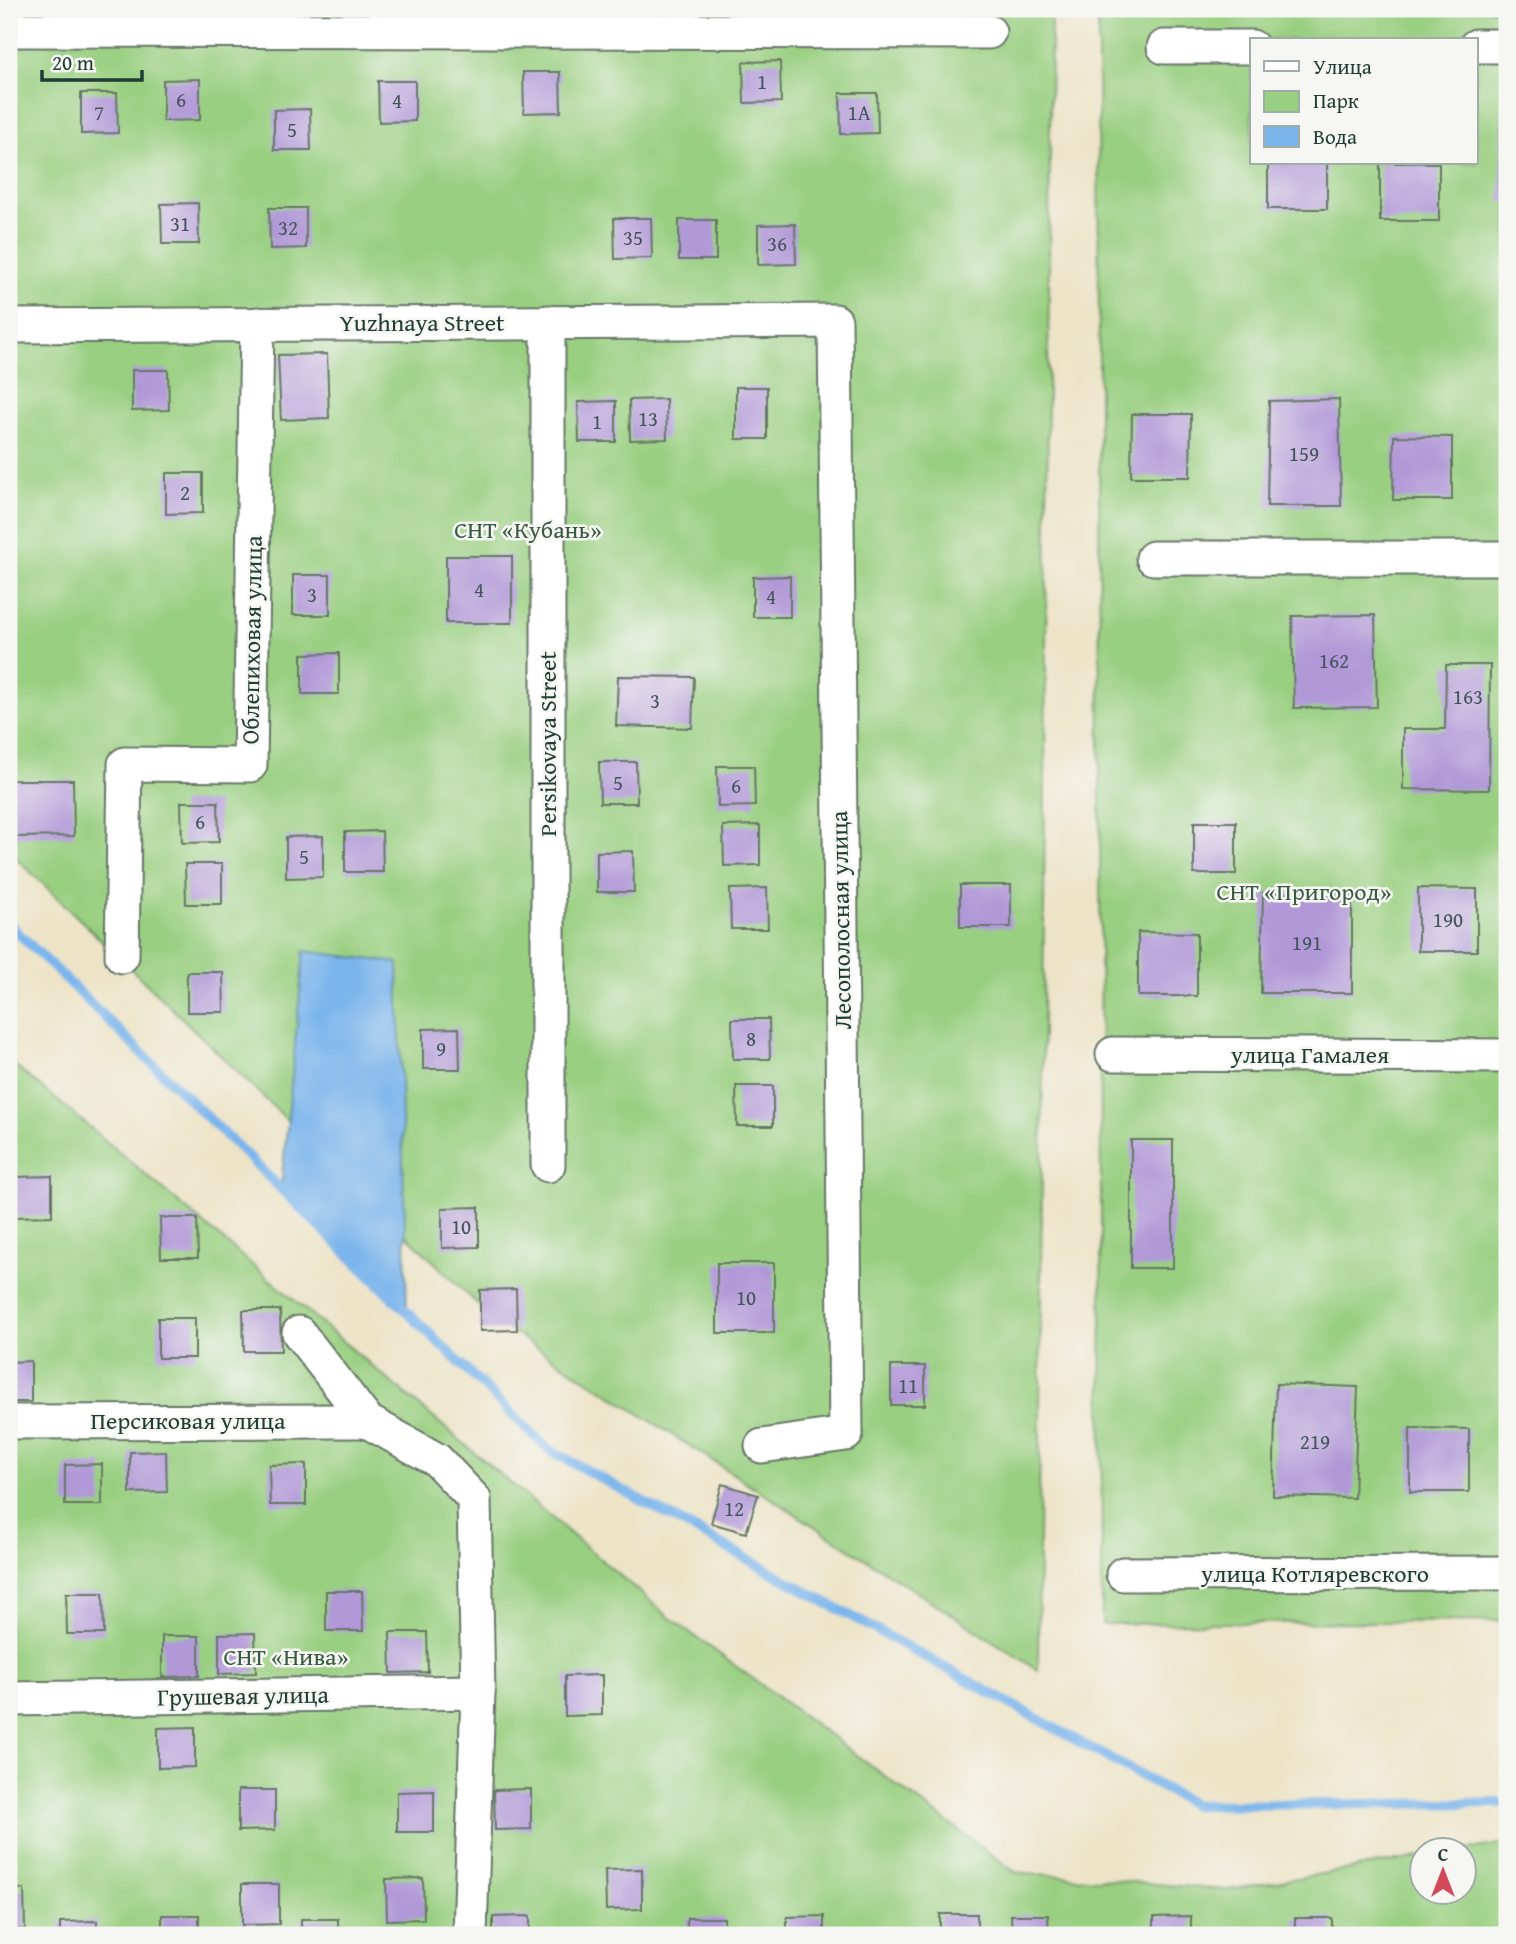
<svg xmlns="http://www.w3.org/2000/svg" width="1516" height="1944" font-family="'Gentium Book Plus',serif">
<rect width="100%" height="100%" fill="#f6f6f2"/>
<filter id="ink" filterUnits="userSpaceOnUse"><feTurbulence type="fractalNoise" baseFrequency=".0143" numOctaves="2"/><feDisplacementMap in="SourceGraphic" scale="14" xChannelSelector="R" yChannelSelector="G"/><feConvolveMatrix kernelMatrix="1 2 1 2 8 2 1 2 1" color-interpolation-filters="sRGB"/></filter>
<filter id="wash" filterUnits="userSpaceOnUse"><feTurbulence type="fractalNoise" baseFrequency=".00686" numOctaves="4" result="noise"/><feDisplacementMap in="SourceGraphic" scale="28" xChannelSelector="R" yChannelSelector="G"/><feGaussianBlur stdDeviation="1.57" result="paint"/><feColorMatrix in="noise" values="0 0 0 0 0 0 0 0 0 0 0 0 0 0 0 0 0 1.4 0 .05"/><feComposite in="paint" operator="in"/></filter>
<g filter="url(#wash)">
<rect width="100%" height="100%" fill="#ede4c8"/>
<!-- green -->
<g fill="#99cf80" stroke="#5c865a" stroke-width="2" fill-rule="evenodd">
<polygon points="9,9 1051,9 1038,1670 494,1320 9,851"/>
<path d="M1098,9H1507V1621L1102,1624ZM1252,40H1476V163H1252Z"/>
<polygon points="9,1061 81,1120 669,1617 1015,1872 1227,1890 1421,1857 1422,1892 1464,1892 1464,1850 1507,1843 1507,1935 9,1935"/>
</g>
<!-- water -->
<polygon fill="#7bb5ec" stroke="#4d7990" stroke-width="2" points="304,951 398,963 407,1312 281,1189"/>
<g fill="none" stroke-linecap="round" stroke-linejoin="round">
<!-- stream -->
<polyline stroke="#7bb5ec" stroke-width="10" points="9,924 548,1449 1194,1805 1507,1803"/>
</g>
<g id="blocks">
<!-- building -->
<g fill="#b198d7">
<polygon points="780,61 781,102 744,103 743,62"/>
<polygon points="523,72 560,72 561,112 524,113"/>
<polygon points="200,79 200,120 163,121 163,80"/>
<polygon points="378,81 415,81 415,121 379,122"/>
<polygon points="81,93 117,93 118,133 81,134"/>
<polygon points="840,93 877,93 878,133 841,134"/>
<rect x="9" y="99" width="4" height="40"/>
<polygon points="1503,105 1507,106 1507,202 1500,202"/>
<polygon points="310,109 311,150 274,150 274,110"/>
<rect x="1268" y="163" width="59" height="46"/>
<rect x="1380" y="163" width="59" height="58"/>
<polygon points="198,203 199,244 162,244 161,204"/>
<polygon points="269,208 306,208 306,248 270,249"/>
<polygon points="614,218 651,218 652,258 615,259"/>
<rect x="679" y="220" width="37" height="40"/>
<polygon points="795,224 796,264 758,265 758,225"/>
<polygon points="327,354 329,418 281,420 278,355"/>
<polygon points="132,370 168,370 169,410 132,411"/>
<rect x="736" y="387" width="31" height="52"/>
<polygon points="666,399 667,439 630,440 629,400"/>
<polygon points="1339,399 1341,506 1267,506 1269,401"/>
<polygon points="616,401 616,442 579,442 578,402"/>
<polygon points="1132,414 1191,414 1190,477 1131,477"/>
<polygon points="1394,436 1452,437 1452,500 1393,500"/>
<polygon points="166,473 203,473 203,513 166,514"/>
<rect x="446" y="556" width="66" height="67"/>
<rect x="293" y="575" width="37" height="40"/>
<polygon points="790,576 790,617 753,617 753,577"/>
<polygon points="1375,615 1377,707 1294,708 1292,616"/>
<polygon points="339,653 339,694 302,694 302,654"/>
<polygon points="1446,665 1490,665 1489,790 1403,789 1403,729 1445,729"/>
<polygon points="618,676 694,677 692,728 616,726"/>
<polygon points="599,762 636,762 637,803 600,803"/>
<polygon points="717,766 754,766 755,806 718,807"/>
<polygon points="9,780 73,780 74,836 9,837"/>
<polygon points="181,802 218,802 219,842 182,843"/>
<rect x="1194" y="822" width="42" height="52"/>
<polygon points="760,825 760,865 724,866 723,826"/>
<polygon points="382,831 383,872 345,872 345,832"/>
<polygon points="323,836 323,877 286,878 286,837"/>
<polygon points="633,851 634,892 597,892 597,852"/>
<polygon points="185,864 222,864 222,904 186,904"/>
<rect x="960" y="885" width="51" height="42"/>
<polygon points="767,888 768,929 731,929 730,889"/>
<polygon points="1418,888 1477,889 1477,951 1418,951"/>
<polygon points="1263,893 1352,893 1352,993 1261,993"/>
<polygon points="1138,932 1197,933 1197,996 1138,996"/>
<polygon points="187,972 223,972 224,1012 187,1012"/>
<polygon points="732,1019 769,1019 770,1059 733,1059"/>
<polygon points="459,1028 460,1069 423,1069 423,1029"/>
<polygon points="736,1086 773,1086 773,1126 737,1126"/>
<rect x="1131" y="1140" width="42" height="128"/>
<polygon points="52,1176 52,1216 15,1217 14,1177"/>
<polygon points="479,1207 479,1247 442,1248 442,1208"/>
<polygon points="160,1218 197,1218 198,1258 161,1258"/>
<rect x="717" y="1263" width="57" height="70"/>
<polygon points="516,1289 517,1330 480,1331 480,1290"/>
<polygon points="243,1310 280,1310 281,1351 244,1351"/>
<rect x="158" y="1318" width="37" height="40"/>
<polygon points="31,1361 31,1402 9,1402 9,1362"/>
<rect x="891" y="1366" width="34" height="39"/>
<polygon points="1276,1384 1358,1387 1354,1498 1273,1496"/>
<polygon points="1410,1428 1469,1429 1469,1492 1410,1492"/>
<polygon points="166,1451 167,1492 130,1493 130,1452"/>
<polygon points="102,1464 102,1505 65,1505 65,1465"/>
<polygon points="306,1464 306,1505 270,1505 269,1465"/>
<polygon points="722,1484 758,1495 746,1533 711,1523"/>
<polygon points="326,1591 362,1591 363,1631 326,1631"/>
<polygon points="66,1593 103,1593 104,1634 67,1634"/>
<polygon points="390,1632 427,1632 428,1672 391,1673"/>
<polygon points="255,1633 256,1673 219,1674 219,1634"/>
<polygon points="162,1636 199,1636 199,1676 162,1677"/>
<polygon points="602,1675 602,1715 565,1716 565,1676"/>
<polygon points="195,1727 195,1767 158,1768 158,1728"/>
<polygon points="531,1789 531,1829 495,1830 494,1790"/>
<polygon points="238,1790 275,1790 275,1830 238,1831"/>
<polygon points="434,1791 434,1832 397,1832 397,1792"/>
<polygon points="642,1869 642,1909 606,1910 605,1870"/>
<polygon points="423,1878 424,1919 387,1920 386,1879"/>
<polygon points="242,1884 279,1884 279,1924 242,1925"/>
<polygon points="9,1889 24,1889 25,1929 9,1930"/>
<rect x="940" y="1914" width="37" height="21"/>
<rect x="162" y="1915" width="37" height="20"/>
<polygon points="1011,1915 1048,1915 1049,1935 1012,1935"/>
<polygon points="530,1916 530,1935 493,1935 493,1917"/>
<polygon points="824,1916 824,1935 787,1935 787,1917"/>
<polygon points="1191,1916 1191,1935 1154,1935 1154,1917"/>
<rect x="687" y="1918" width="37" height="17"/>
<rect x="1295" y="1918" width="37" height="17"/>
<rect x="301" y="1919" width="37" height="16"/>
<polygon points="97,1921 97,1935 60,1935 60,1922"/>
</g>
</g>
</g>
<g filter="url(#ink)">
<use href="#blocks" fill-opacity="0" stroke="#677768" stroke-width="2"/>
<g fill="none" stroke-linecap="round" stroke-linejoin="round">
<!-- minor casing -->
<g stroke="#677768" stroke-width="37">
<g id="minor">
<polyline points="9,30 989,32"/>
<polyline points="1476,46 1507,46"/>
<polyline points="1164,47 1252,47"/>
<polyline points="9,326 835,321 846,1434 762,1446"/>
<polyline points="1153,558 1507,558"/>
<polyline points="122,956 125,764 250,765 257,324"/>
<polyline points="1113,1054 1507,1056"/>
<polyline points="548,1165 548,322"/>
<polyline points="299,1333 367,1421 437,1460 474,1499 478,1692 470,1935"/>
<polyline points="9,1422 367,1421"/>
<polyline points="1123,1574 1507,1573"/>
<polyline points="9,1699 478,1692"/>
</g>
</g>
<!-- minor -->
<use href="#minor" stroke="#fff" stroke-width="33"/>
</g>
</g>
<g text-anchor="middle" stroke-width="5" stroke-linejoin="round" paint-order="stroke">
<!-- number labels -->
<g font-size="21" fill="#44545d">
<text x="762" y="89">1</text>
<text x="181" y="107">6</text>
<text x="397" y="108">4</text>
<text x="99" y="120">7</text>
<text x="859" y="120">1А</text>
<text x="292" y="137">5</text>
<text x="180" y="231">31</text>
<text x="288" y="235">32</text>
<text x="633" y="245">35</text>
<text x="777" y="251">36</text>
<text x="648" y="426">13</text>
<text x="597" y="429">1</text>
<text x="1304" y="461">159</text>
<text x="185" y="500">2</text>
<text x="479" y="597">4</text>
<text x="312" y="602">3</text>
<text x="771" y="604">4</text>
<text x="1334" y="668">162</text>
<text x="1468" y="704">163</text>
<text x="655" y="708">3</text>
<text x="618" y="790">5</text>
<text x="736" y="793">6</text>
<text x="200" y="829">6</text>
<text x="304" y="864">5</text>
<text x="1448" y="927">190</text>
<text x="1307" y="950">191</text>
<text x="751" y="1046">8</text>
<text x="441" y="1056">9</text>
<text x="461" y="1234">10</text>
<text x="746" y="1305">10</text>
<text x="908" y="1393">11</text>
<text x="1315" y="1449">219</text>
<text x="734" y="1516">12</text>
</g>
<!-- street labels -->
<g font-size="24" fill="#1f3d34" stroke="#f6f6f2">
<text x="422" y="331">Yuzhnaya Street</text>
<text transform="translate(252 640) rotate(-89)" y="8">Облепиховая улица</text>
<text transform="translate(548 744) rotate(-90)" y="8">Persikovaya Street</text>
<text transform="translate(841 920) rotate(-91)" y="8">Лесополосная улица</text>
<text x="1310" y="1063">улица Гамалея</text>
<text x="188" y="1429">Персиковая улица</text>
<text x="1315" y="1582">улица Котляревского</text>
<text transform="translate(243 1696) rotate(-1)" y="8">Грушевая улица</text>
</g>
<!-- park labels -->
<g font-size="24" fill="#375a43" stroke="#f6f6f2">
<text x="528" y="538">СНТ «Кубань»</text>
<text x="1304" y="900">СНТ «Пригород»</text>
<text x="286" y="1665">СНТ «Нива»</text>
</g>
</g>
<!-- margin -->
<rect width="1516" height="1944" fill="none" stroke="#f6f6f2" stroke-width="35"/>
<!-- legend -->
<rect x="1250" y="38" width="228" height="126" fill="#f6f6f2" stroke="#a0aca6" stroke-width="2"/>
<rect x="1264" y="61" width="35" height="10" fill="#ffffff" stroke="#a0aca6" stroke-width="2"/>
<text x="1313" y="74" font-size="21" fill="#1f3d34">Улица</text>
<rect x="1264" y="91" width="35" height="21" fill="#99cf80" stroke="#a0aca6" stroke-width="2"/>
<text x="1313" y="108" font-size="21" fill="#1f3d34">Парк</text>
<rect x="1264" y="126" width="35" height="21" fill="#7bb5ec" stroke="#a0aca6" stroke-width="2"/>
<text x="1313" y="144" font-size="21" fill="#1f3d34">Вода</text>
<!-- north arrow -->
<g transform="translate(1443 1871)"><circle r="33" fill="#f6f6f2" stroke="#a0aca6" stroke-width="2"/>
<path d="M0-5L12 26L0 18L-12 26Z" fill="#d1495b"/>
<text y="-10" font-size="19" font-weight="bold" text-anchor="middle" fill="#1f3d34">С</text>
</g>
<!-- scale -->
<path d="M42 70v10h100v-10" fill="none" stroke="#1f3d34" stroke-width="3.5"/>
<text x="52" y="70" font-size="21" fill="#1f3d34" stroke="#f6f6f2" stroke-width="5" paint-order="stroke">20 m</text>
</svg>
